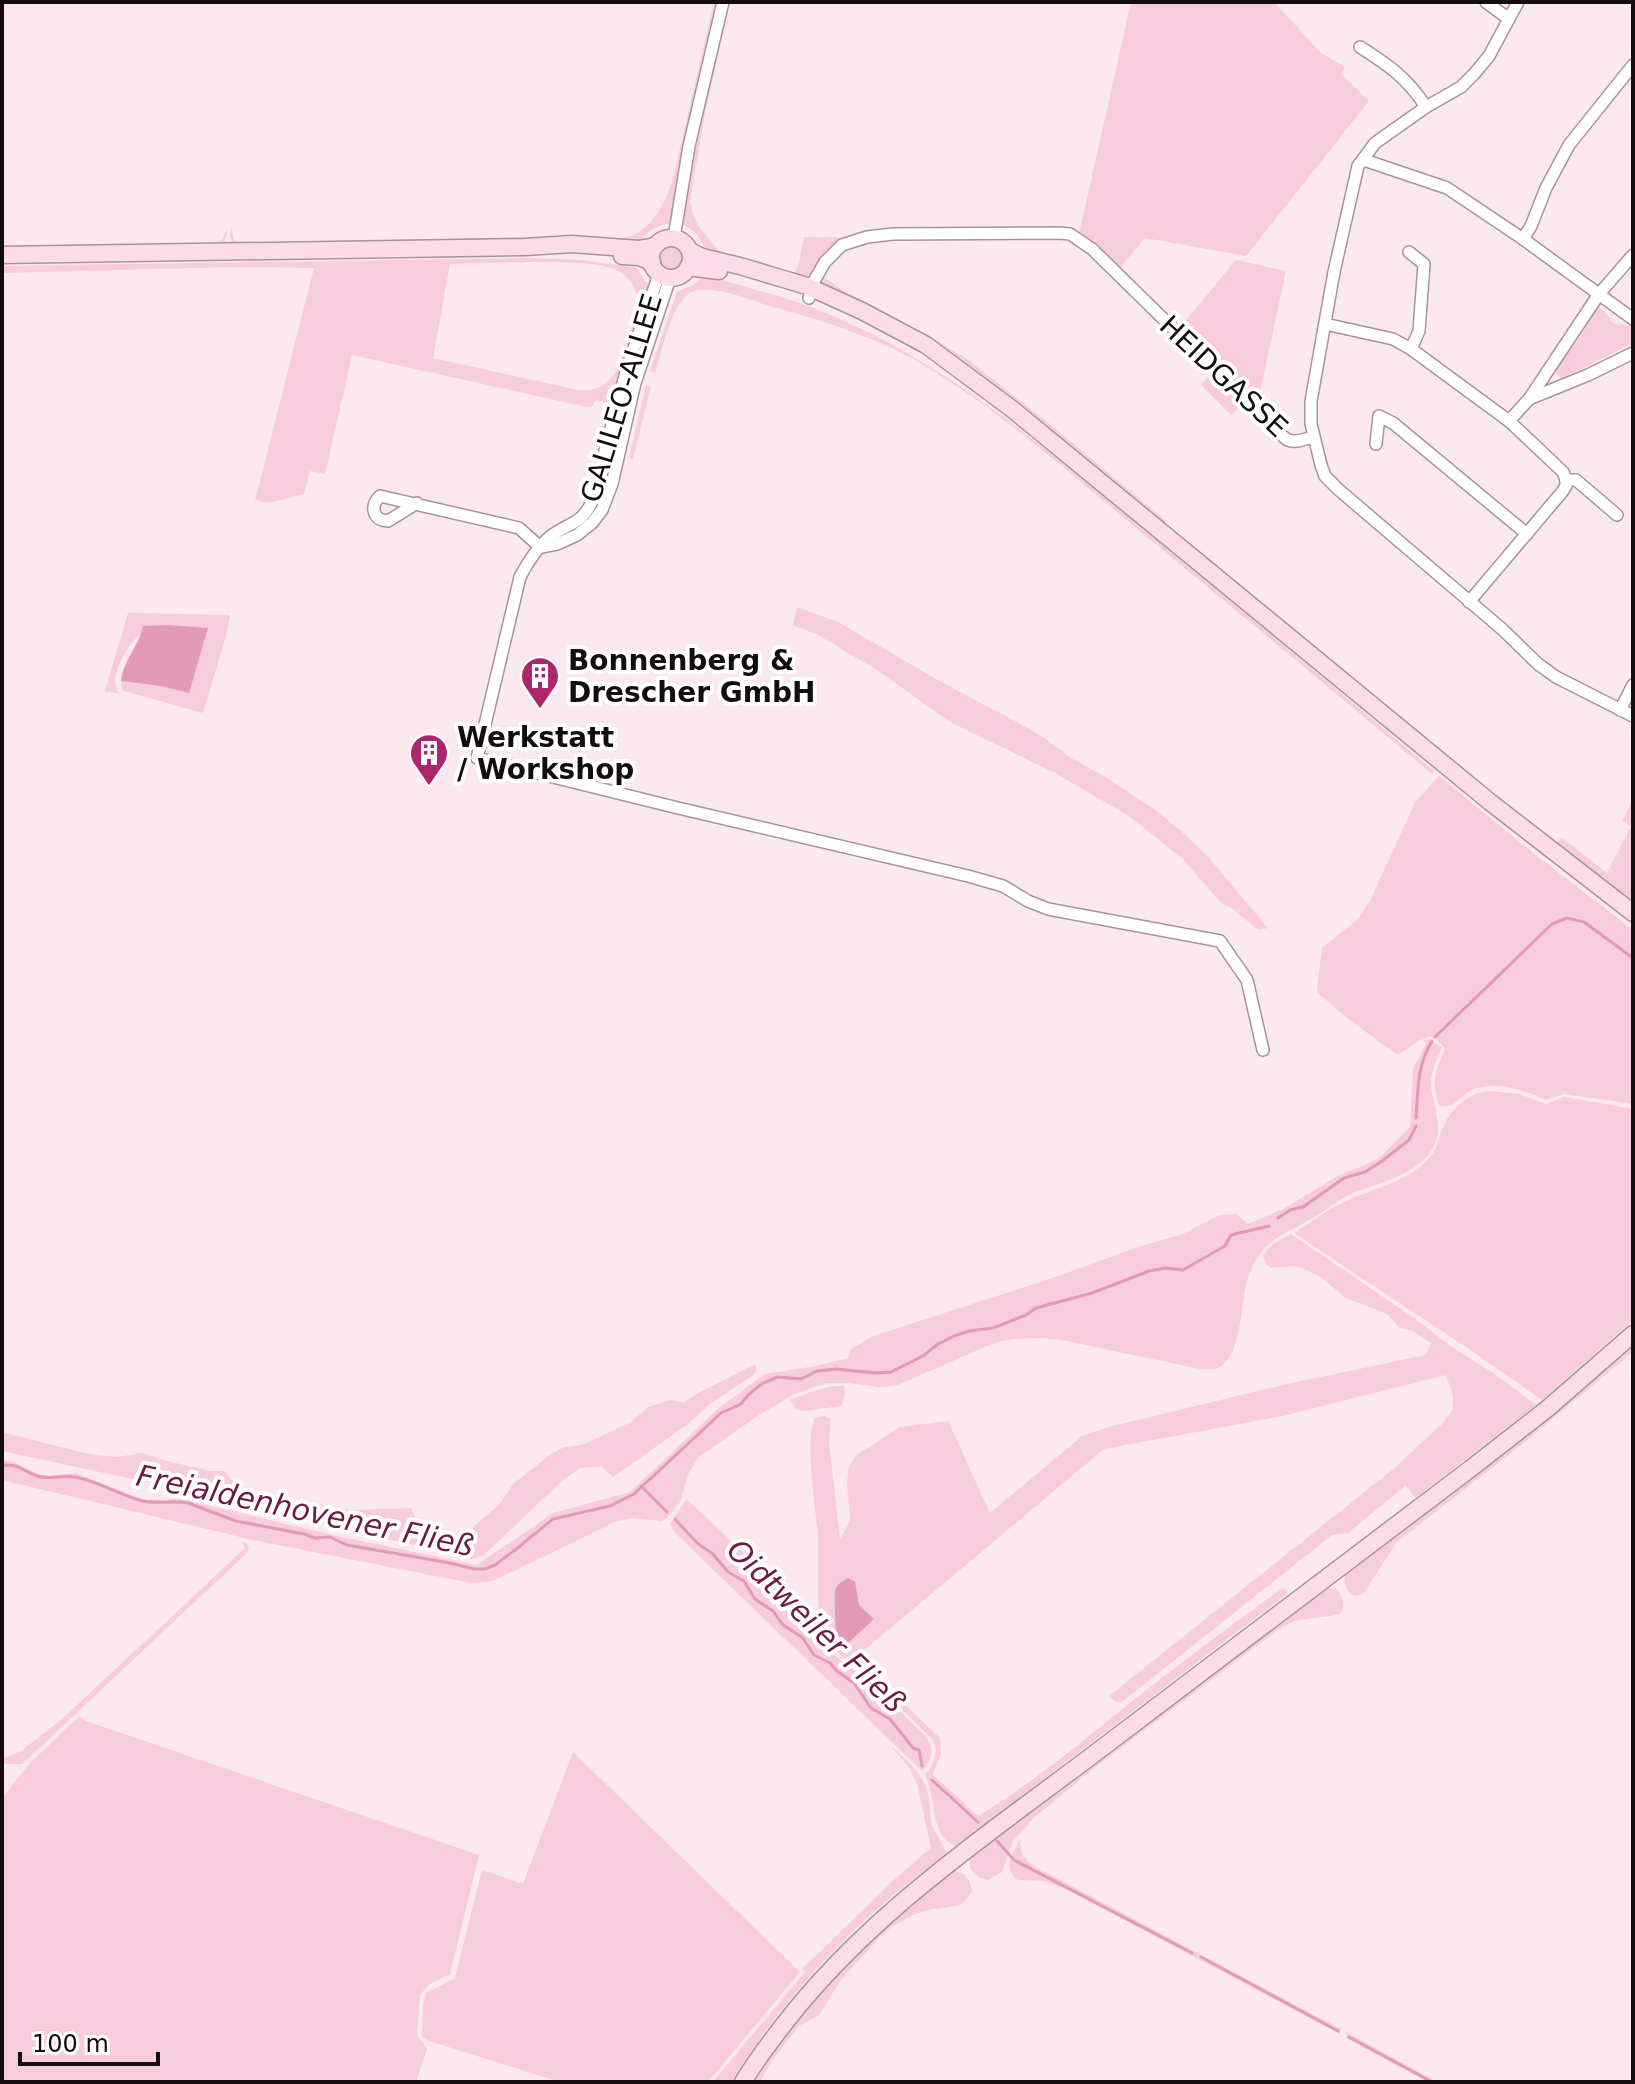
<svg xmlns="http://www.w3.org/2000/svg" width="1635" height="2084" font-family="'DejaVu Sans',sans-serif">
<rect width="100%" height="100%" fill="#fbe9ef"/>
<!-- green -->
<g fill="#f7ccdc" fill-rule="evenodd">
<path d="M714,2H718L678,177L671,223C655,225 647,232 637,245L234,244C229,239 230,234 232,227L233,238L237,243C335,240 432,239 530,237C553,237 615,243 633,235C654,226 664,203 672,183Z"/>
<path d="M726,2H730L705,113L690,202L694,217L701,230L719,251L728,255L758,261L793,275L798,267L804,237L845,238L814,272L802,279L706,250C699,236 695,229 679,224L682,204Z"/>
<polygon points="1131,2 1274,2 1321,53 1345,67 1341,74 1369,101 1246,256 1145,238 1118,270 1079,234"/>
<polygon points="228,227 224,243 221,245 2,250 2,246 217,243 222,239"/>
<circle cx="670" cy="258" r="12"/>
<path d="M526,258L582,260L637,268L644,280L651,286L615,405L596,400L592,407L582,406L352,355L325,474L310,471L304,494C288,497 270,507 255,500L314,268L235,267L2,273V266ZM531,262C555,263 597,260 618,271C630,277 637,289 638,301C639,310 621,364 615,373C615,374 608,381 607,382C598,390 589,391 578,390L433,358L450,264Z"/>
<polygon points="1236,260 1286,271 1257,406 1178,330"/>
<polygon points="821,276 844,291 924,333 967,359 1051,425 1166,521 1163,525 1026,414 821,284"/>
<path d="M702,278C721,278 742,286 760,291C908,330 1024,431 1139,526C1223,595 1308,665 1391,735L1434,771L1432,774C1330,688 1227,603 1124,518C1056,462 988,401 911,358C865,333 813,318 763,304C745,298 710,284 692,292C671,302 662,352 655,373L650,371L677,292L693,285Z"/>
<path d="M1599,306L1614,324L1633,326V343L1561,379L1555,372C1565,352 1588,335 1590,312Z"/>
<polygon points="1213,372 1244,403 1231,415 1201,385"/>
<polygon points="646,385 651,387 633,459 629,458"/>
<polygon points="797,607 838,622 943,683 1017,722 1046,739 1071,758 1107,778 1153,808 1180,830 1209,858 1268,928 1258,930 1232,908 1221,903 1184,860 1129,816 1055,773 950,722 877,670 818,635 793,625"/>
<path d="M128,613L230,615L226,636L203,713L124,691L121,686V681L160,686L189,693L144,626L142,634C130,639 116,667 115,681C115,686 117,689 119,694L105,691Z"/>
<path d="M1439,776L1542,860L1633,930V1104L1564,1094L1546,1100C1526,1091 1500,1081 1477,1088C1462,1092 1455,1111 1439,1105C1430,1078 1436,1072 1445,1048L1437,1040L1430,1036L1419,1041L1399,1054H1396L1351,1021L1319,994L1317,990L1322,948L1357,920L1371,899L1415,802Z"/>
<polygon points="1633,800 1633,909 1554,847 1561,837 1607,873 1631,826 1622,821"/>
<path d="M1430,1039L1442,1048C1437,1059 1431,1070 1431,1083C1431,1105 1446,1125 1433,1148C1417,1176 1376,1183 1349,1195C1337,1201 1325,1210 1313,1218C1296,1228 1274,1236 1262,1251C1256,1259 1251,1268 1248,1278C1240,1301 1243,1357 1218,1368C1212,1370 1206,1369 1200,1369C1173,1363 1146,1358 1119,1352C1075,1343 1039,1331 994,1343L898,1385L879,1387L849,1383H826L794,1394L759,1415L699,1457L689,1472L680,1502L667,1518L661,1521L632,1518L615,1522L493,1581L471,1583L253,1540L2,1480V1461H11L38,1474L49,1476L76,1473L138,1498L147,1500L182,1499L328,1534L477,1565L553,1513L630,1492L719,1408L765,1374L816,1366L848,1358L851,1349L873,1336L1050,1279L1141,1246L1183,1234L1219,1215L1236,1214L1248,1224L1283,1209L1341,1174L1359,1168L1379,1158L1410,1127L1413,1068L1426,1044V1042L1423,1041Z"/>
<path d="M1492,1091L1519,1094L1546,1104L1564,1097L1633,1109V1320L1542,1400L1469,1349L1294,1233C1313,1221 1332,1206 1353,1198C1380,1187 1408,1181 1429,1158C1439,1148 1438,1137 1444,1125C1453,1106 1472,1091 1492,1091Z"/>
<path d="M1291,1234L1414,1318L1452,1347L1496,1375L1536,1405L1415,1498L1406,1485L1348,1533L1332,1535L1122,1702H1116L1109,1696L1392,1470L1441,1425L1453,1410V1396L1446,1375L1283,1416L1104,1449L849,1663L822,1637C816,1605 819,1570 818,1537C816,1509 804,1441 815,1418L825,1416L831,1419L829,1442L840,1539L850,1521L847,1483L849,1466L858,1454L900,1427L948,1421L990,1513L1082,1436L1109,1427L1287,1384L1426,1355L1431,1343L1412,1331L1400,1328L1387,1314L1346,1298L1319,1276L1305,1269L1294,1266L1271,1268L1266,1264L1263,1255L1273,1244Z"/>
<path d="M1633,1341V1352L1521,1445L1396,1543L1364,1593C1349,1603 1340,1583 1347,1571Z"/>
<polygon points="755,1364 757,1370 752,1376 710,1404 688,1424 613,1477 601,1466 581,1468 564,1479 483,1556 471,1559 160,1485 2,1451 2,1432 89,1454 117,1457 142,1453 167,1461 210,1471 224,1471 240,1489 254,1496 354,1510 411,1508 422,1534 456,1541 475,1540 473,1527 499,1505 513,1484 550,1455 564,1447 582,1445 631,1422 648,1407 670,1400 683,1403 696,1394"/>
<polygon points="832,1386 844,1386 845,1396 841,1406 805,1411 797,1410 790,1400 810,1392"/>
<path d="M687,1499L816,1622L819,1639L832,1653L868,1681L926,1736C935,1749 932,1761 922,1771L673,1531L670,1523Z"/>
<polygon points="242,1542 246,1543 249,1548 246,1554 22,1764 2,1764 2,1759 21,1751 61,1720 245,1548"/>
<path d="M1283,1588L1288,1593L956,1846C929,1837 937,1797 925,1775C934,1766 938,1753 934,1741L870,1678L874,1675L940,1738L941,1753L933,1775L978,1816C1029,1785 1075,1748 1121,1710C1174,1668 1228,1627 1283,1588Z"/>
<path d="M1323,1588H1335C1342,1595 1347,1606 1340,1614C1316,1620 1302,1615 1279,1629L1098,1765L1035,1817L1013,1841L1002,1872L988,1880L980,1878L970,1868V1858L974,1852Z"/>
<polygon points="80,1716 86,1721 479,1855 450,1974 428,1985 420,1995 417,2035 427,2049 416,2082 2,2082 2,1798 31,1762"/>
<path d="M888,1743C902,1757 923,1772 928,1793C931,1803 929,1814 932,1825C936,1835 944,1843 946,1854C918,1875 890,1897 865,1920C813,1968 768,2023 731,2082H713L805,1972L802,1969L897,1877L931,1848L917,1783L908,1766Z"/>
<polygon points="573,1752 800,1972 708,2082 560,2082 429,2041 422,2036 423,2005 426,1993 455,1978 482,1870 523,1884"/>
<path d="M1020,1839C1019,1851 1024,1859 1034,1866L1337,2027H1341L1340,2034L1064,1888L1043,1881L1018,1880C1002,1868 1013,1854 1020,1839Z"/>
<path d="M953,1871C965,1872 970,1879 972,1891L965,1901L960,1905L923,1911L913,1915L891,1927L880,1937L840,1981L819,2015L799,2026L771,2062L760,2082H750L804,2006L901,1909Z"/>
<polygon points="1346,2032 1437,2082 1428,2082 1348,2039"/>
</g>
<!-- water -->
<g fill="#e29ab7">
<path d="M167,625L208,628L189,693L160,686L121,681C123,660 140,645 143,626Z"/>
<path d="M848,1578L855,1582L859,1605L874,1619L846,1645L840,1644C839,1642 837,1641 836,1639C836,1636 834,1594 835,1592C836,1585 841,1582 848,1578Z"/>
</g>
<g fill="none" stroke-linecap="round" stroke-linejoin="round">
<!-- stream -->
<g stroke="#e29ab7" stroke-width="3">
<polyline points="1435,1037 1552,924 1567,918 1584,922 1633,958"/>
<path d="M1416,1118C1418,1091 1417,1065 1432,1041"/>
<polyline points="1278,1218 1290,1210 1303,1207 1344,1178 1365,1172 1382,1161 1409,1140 1416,1126"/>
<path d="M2,1465C23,1465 20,1470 37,1476C49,1480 62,1475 74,1477C96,1480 117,1494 139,1500C155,1505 172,1500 188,1503L236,1521L304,1534L315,1538L330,1537L347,1545L450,1563L474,1569H485L495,1565L515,1550L553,1519L610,1506L634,1494L721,1413L741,1404L748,1395L763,1383L778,1377L801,1379L817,1371L836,1369L875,1373L891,1372L923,1356L938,1344L954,1336L969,1331L993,1328L1026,1315L1036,1308L1092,1293L1149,1271L1165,1268L1183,1270L1225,1246L1231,1235L1269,1226"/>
<polyline points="641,1486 667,1512"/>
<polyline points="675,1519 697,1543 713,1554 728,1572 744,1581 755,1599 773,1611 783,1625 802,1637 814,1655 830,1663 837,1671 854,1683 871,1708 890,1719 913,1748 919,1750 922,1766"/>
<polyline points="932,1780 978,1822"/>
<polyline points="997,1841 1014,1860 1192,1953"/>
<polyline points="1201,1957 1338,2031"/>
<polyline points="1349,2037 1432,2082"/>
</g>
<!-- street casing -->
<g stroke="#a6959b" stroke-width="14">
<g id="street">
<polyline points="1486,2 1509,19"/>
<polyline points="1518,2 1489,56 1474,74 1461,87 1426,107 1375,143 1358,166 1334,272 1311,401 1311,424 1321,465 1325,476 1339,490 1502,629 1538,664 1556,677 1633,716"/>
<path d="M1360,47C1390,66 1407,78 1426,107"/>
<polyline points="1364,160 1447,188 1523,239 1633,319"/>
<polyline points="674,238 689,146 723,2"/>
<polyline points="1523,239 1531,226 1546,188 1569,145 1633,65"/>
<polyline points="1409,252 1424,264 1419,331 1411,349"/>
<path d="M659,274L626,372L591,504C580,525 568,523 551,536C538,546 528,562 520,577L477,758L674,807L968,876L1003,886L1028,901L1048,909L1220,941L1247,980L1263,1050"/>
<path d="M809,298L814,281L825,262L842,245L867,237L893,234L1059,233L1070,234L1092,249L1286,439C1294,444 1305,439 1313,437"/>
<polyline points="1325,324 1393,339 1411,349 1509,421 1563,472 1566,480 1576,480 1617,515"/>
<polyline points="1529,399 1588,375 1633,353"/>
<polyline points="1509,421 1529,399 1599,294 1633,255"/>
<polyline points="1376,444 1379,416 1393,423 1527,534"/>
<path d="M417,503L388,521C372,520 370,506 380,496L519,528L540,547"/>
<polyline points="541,547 557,544 577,535 592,523 602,510 612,484 635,383 670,278"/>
<polyline points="1469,602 1562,492 1566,486 1566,480"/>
<polyline points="1620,710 1633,685"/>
</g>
</g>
<!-- secondary casing -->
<g stroke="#a6959b" stroke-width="19">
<g id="secondary">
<circle cx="671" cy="258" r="20"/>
<polyline points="690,251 702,257 740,266 807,286 862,311 926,345 1012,409 1490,802 1633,913"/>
<polyline points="2,255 525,247 572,244 639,249 655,246"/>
<polyline points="622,256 639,257 652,262"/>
<polyline points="688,267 719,271"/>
<path d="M743,2082C754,2063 768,2045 781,2028C866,1916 983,1838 1094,1754C1220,1659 1345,1564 1470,1469L1547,1409L1633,1334"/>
</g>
</g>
<!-- street -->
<use href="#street" stroke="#fff" stroke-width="11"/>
<!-- secondary -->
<use href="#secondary" stroke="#fcdce9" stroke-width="16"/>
</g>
<!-- icons -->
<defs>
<g id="building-pin" transform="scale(2)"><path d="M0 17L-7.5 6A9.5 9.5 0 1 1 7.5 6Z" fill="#ad266c" stroke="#fff"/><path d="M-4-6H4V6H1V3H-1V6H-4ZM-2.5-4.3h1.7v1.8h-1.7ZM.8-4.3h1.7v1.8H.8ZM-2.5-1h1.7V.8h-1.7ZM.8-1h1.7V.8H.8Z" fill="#fff"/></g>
</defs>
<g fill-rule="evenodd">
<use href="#building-pin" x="540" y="676"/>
<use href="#building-pin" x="429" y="753"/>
</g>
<g text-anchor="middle" stroke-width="8" stroke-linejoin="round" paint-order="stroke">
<!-- street labels -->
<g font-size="28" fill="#130d0f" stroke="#fff">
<text transform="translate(1224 376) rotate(43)" y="10">HEIDGASSE</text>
<text transform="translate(621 398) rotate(-73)" y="10">GALILEO-ALLEE</text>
</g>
<!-- poi labels -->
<g font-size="28" font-weight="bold" fill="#130d0f" stroke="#fff" text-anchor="start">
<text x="568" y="670">Bonnenberg &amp;<tspan x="568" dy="32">Drescher GmbH</tspan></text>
<text x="457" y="747">Werkstatt<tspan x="457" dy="32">/ Workshop</tspan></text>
</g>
<!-- water labels -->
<g font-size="30" font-style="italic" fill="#6d1944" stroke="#fff">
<text transform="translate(305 1511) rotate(12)" y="10">Freialdenhovener Fließ</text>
<text transform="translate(816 1626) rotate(44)" y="10">Oidtweiler Fließ</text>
</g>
</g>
<!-- border -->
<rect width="1635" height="2084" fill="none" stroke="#130d0f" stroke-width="8"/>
<!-- scale -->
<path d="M20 2052v12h138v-12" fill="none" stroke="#130d0f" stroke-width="4"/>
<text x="32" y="2052" font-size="24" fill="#130d0f" stroke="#ffffff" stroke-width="6" paint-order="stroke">100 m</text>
</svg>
